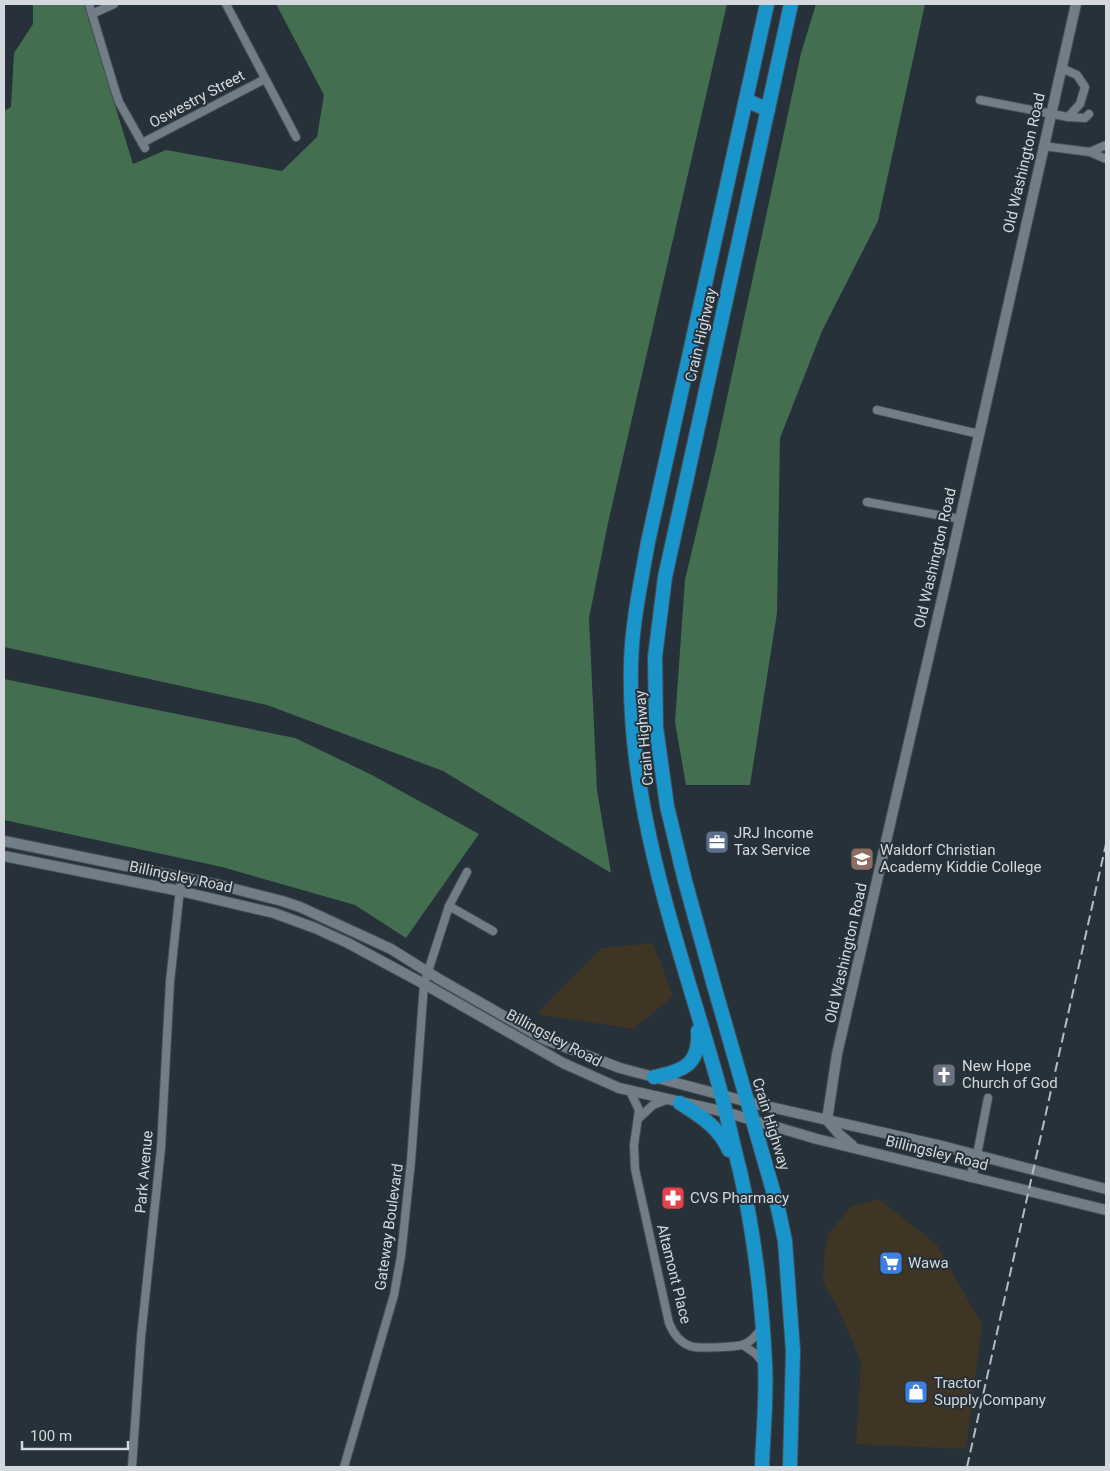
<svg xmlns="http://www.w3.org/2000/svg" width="1110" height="1471" font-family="Roboto,sans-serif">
<rect width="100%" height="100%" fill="#263139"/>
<!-- commercial -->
<g fill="#3f3525">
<polygon points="653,943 673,996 633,1029 537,1014 601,948"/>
<polygon points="879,1199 937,1245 982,1325 966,1449 856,1444 861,1361 836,1304 823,1282 824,1257 828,1235 850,1207"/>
</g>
<!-- forest -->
<g fill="#436e4f">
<polygon points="33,4 84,4 133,164 166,150 282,171 317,137 324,95 276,4 727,4 608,523 589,618 597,790 611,873 443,771 267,705 4,647 4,111 11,107 14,53 33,24"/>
<polygon points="816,4 925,4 878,221 822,331 780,438 777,613 750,785 686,785 675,722 685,580 716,449 801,53"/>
<polygon points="4,679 295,738 372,775 479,834 406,938 355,905 222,867 4,820"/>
</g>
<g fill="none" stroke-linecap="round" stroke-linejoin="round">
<!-- street casing -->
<g stroke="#464e55" stroke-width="10">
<g id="street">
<polyline points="89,4 115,90 119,102 145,148"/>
<polyline points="226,4 296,137"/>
<polyline points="92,14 114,4"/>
<polyline points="980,100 1068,117 1080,104 1085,87 1077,75 1061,68"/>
<polyline points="1068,117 1085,118 1089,114"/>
<polyline points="142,143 265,79"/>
<polyline points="1106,145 1090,152 1106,159"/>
<polyline points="1043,146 1090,152"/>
<polyline points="877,410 979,434"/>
<polyline points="867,502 960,519"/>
<polyline points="449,906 493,931"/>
<path d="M630,1091L639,1110L634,1145L635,1169L669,1323C673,1333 679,1342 690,1346C697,1349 734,1347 742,1345C750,1343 758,1334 762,1327"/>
<polyline points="639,1118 653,1105 666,1100"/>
<polyline points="977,1155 988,1098"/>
<polyline points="743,1345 756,1354 764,1364"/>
<polyline points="132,1467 141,1337 161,1148 170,982 181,879"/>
<polyline points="344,1467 394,1295 401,1256 411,1161 424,984 449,906 467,872"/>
</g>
</g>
<!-- secondary casing -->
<g stroke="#464e55" stroke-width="12">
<g id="secondary">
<polyline points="4,841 219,885 282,901 300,907 391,949 439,979 544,1039 620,1068 748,1102 942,1146 1106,1189"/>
<polyline points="4,856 180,891 274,913 315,928 348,943 424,984 563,1063 619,1088 725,1112 817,1139 1106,1210"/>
<polyline points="827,1120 837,1054 947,577 1076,4"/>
<polyline points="827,1120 839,1134 852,1145"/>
<polyline points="971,1177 977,1155"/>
</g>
</g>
<!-- highway casing -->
<g stroke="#464e55" stroke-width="16">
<g id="highway">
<polyline points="746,100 768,110"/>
<path d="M654,1077C684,1071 700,1064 698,1031"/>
<path d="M680,1103C700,1116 719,1127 729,1150"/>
<path d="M762,1467C763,1433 767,1398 765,1363C762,1299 754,1233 740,1171C733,1145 728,1119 721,1093C682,952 627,812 631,664C632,623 641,582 648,542L767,4"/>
<polyline points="790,1467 793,1351 785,1241 778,1208 713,982 685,881 667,806 656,727 655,657 665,577 791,4"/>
</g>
</g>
<!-- street -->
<use href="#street" stroke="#717d87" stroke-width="8"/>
<!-- secondary -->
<use href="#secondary" stroke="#717d87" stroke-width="10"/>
<!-- highway -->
<use href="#highway" stroke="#1a95cb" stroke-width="14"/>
<!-- rail -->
<polyline stroke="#b5bcc1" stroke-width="2" stroke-dasharray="10 5" stroke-linecap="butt" points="967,1467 1106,844"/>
</g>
<!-- icons -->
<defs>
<g id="office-square" transform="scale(1.25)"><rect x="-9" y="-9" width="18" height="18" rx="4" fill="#5c6f8a" stroke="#263139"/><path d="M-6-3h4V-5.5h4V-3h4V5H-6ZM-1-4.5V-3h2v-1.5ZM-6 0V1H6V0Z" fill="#fff"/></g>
<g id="school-square" transform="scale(1.25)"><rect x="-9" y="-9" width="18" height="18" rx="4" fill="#8d6e63" stroke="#263139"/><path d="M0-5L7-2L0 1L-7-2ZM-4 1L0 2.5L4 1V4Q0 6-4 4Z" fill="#fff"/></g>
<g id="church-square" transform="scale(1.25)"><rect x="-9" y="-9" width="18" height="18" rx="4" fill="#6b7280" stroke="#263139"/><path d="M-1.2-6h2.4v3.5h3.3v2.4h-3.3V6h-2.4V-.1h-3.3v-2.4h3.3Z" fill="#fff"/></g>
<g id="pharmacy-square" transform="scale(1.25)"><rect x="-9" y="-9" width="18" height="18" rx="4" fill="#e0444e" stroke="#263139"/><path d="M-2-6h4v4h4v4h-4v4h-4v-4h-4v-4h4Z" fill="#fff"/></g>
<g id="supermarket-square" transform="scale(1.25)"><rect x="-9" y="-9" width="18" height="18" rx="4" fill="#3f7fe0" stroke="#263139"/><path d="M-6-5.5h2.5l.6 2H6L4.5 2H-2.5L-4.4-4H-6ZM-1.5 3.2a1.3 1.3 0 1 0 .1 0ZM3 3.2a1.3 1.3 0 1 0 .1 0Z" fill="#fff"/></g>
<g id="shop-square" transform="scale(1.25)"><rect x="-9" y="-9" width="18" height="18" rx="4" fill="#3f7fe0" stroke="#263139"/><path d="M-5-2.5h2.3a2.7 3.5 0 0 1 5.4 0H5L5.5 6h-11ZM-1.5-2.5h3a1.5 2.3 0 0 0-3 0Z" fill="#fff"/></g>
</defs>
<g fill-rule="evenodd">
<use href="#office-square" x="717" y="842"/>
<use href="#school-square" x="862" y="859"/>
<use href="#church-square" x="944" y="1075"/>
<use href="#pharmacy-square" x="673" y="1198"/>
<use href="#supermarket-square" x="891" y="1263"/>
<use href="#shop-square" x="916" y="1392"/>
</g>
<g text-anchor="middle" stroke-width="4" stroke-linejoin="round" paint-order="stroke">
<!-- street labels -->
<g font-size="15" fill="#d2d8dd" stroke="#263139">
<text transform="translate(197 99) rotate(-28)" y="5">Oswestry Street</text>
<text transform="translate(1024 163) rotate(-77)" y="5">Old Washington Road</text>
<text transform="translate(701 335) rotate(-77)" y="5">Crain Highway</text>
<text transform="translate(935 558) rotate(-77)" y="5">Old Washington Road</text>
<text transform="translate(644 738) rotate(-95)" y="5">Crain Highway</text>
<text transform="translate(181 877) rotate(12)" y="5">Billingsley Road</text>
<text transform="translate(846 953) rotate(-77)" y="5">Old Washington Road</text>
<text transform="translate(554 1038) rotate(28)" y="5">Billingsley Road</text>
<text transform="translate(771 1124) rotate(73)" y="5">Crain Highway</text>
<text transform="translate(937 1153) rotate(14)" y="5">Billingsley Road</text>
<text transform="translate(144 1172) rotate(-85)" y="5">Park Avenue</text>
<text transform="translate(389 1227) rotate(-82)" y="5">Gateway Boulevard</text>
<text transform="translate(674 1274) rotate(76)" y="5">Altamont Place</text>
</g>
<!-- poi labels -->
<g font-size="15" fill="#d2d8dd" stroke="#263139" text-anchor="start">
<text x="734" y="838">JRJ Income<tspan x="734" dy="17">Tax Service</tspan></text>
<text x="880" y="855">Waldorf Christian<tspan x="880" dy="17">Academy Kiddie College</tspan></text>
<text x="962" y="1071">New Hope<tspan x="962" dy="17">Church of God</tspan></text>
<text x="690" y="1203">CVS Pharmacy</text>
<text x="908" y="1268">Wawa</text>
<text x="934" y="1388">Tractor<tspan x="934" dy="17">Supply Company</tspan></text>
</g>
</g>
<!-- border -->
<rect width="1110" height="1471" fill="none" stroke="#d2d8dd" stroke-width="10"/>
<!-- scale -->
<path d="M22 1441v8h106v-8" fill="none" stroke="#d2d8dd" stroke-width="2.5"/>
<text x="30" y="1441" font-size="15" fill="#d2d8dd" stroke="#263139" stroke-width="4" paint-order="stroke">100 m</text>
</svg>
